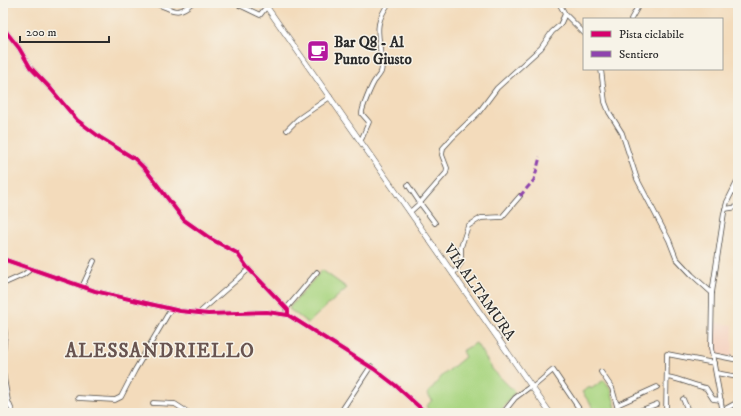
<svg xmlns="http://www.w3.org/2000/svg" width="741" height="416" font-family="'IM FELL DW Pica',serif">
<rect width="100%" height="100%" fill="#f7f3e8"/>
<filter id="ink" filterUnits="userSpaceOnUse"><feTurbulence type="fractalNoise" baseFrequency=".025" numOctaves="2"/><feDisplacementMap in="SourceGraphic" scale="8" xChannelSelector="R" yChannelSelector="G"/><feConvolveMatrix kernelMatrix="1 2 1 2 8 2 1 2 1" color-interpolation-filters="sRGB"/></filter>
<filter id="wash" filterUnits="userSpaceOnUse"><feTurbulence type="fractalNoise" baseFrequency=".012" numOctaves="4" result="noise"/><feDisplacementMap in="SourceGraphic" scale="16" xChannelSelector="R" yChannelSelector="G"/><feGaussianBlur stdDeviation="0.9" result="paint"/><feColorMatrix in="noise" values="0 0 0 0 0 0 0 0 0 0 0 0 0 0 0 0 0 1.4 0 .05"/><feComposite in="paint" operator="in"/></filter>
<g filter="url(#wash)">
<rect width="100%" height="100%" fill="#f3dbbb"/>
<!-- built -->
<polygon fill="#f5d3c1" points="714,322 733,325 732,357 713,354"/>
<!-- green -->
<g fill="#aad682" stroke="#6a8056">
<polygon points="322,270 347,288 308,323 289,309 290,307"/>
<polygon points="476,343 493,370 515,392 499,413 433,413 426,407 432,400 427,394 442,376 465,357 462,351"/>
<polygon points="604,380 611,389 617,413 597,413 582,392 590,387 591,389"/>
</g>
</g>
<g filter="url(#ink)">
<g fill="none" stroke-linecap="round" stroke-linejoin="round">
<!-- minor casing -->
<g stroke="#494541" stroke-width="5.5">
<g id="minor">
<polyline points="123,3 144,3"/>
<path d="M152,3C171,6 174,19 192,3"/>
<polyline points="235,3 260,15 267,6"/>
<polyline points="559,3 565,14 584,33"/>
<polyline points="631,19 640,3"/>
<polyline points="3,28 19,48 30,67 51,89 77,120 101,138 135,159 146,170 184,220 211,239 237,253 247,267 288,310 288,315"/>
<polyline points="601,69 605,102 609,112 622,133 637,179 669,240 676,258 692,275 712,293"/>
<polyline points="287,130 298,119 330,97"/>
<path d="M360,140L362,138L369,122L362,114C361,110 371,87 374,82C376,79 379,76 381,72C382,69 382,64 381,60C380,34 372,27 389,3"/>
<polyline points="408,185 420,203 435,223"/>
<polyline points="725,209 738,207"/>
<polyline points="410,212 420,203 446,173 447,168 442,155 443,148 453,137 479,112 497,88 541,48 552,32 560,25 565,14"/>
<polyline points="3,259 95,291 180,311 208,314 267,312 288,315 374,369 395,385 426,413"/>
<polyline points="453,274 461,263 461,247 468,226 481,218 502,217 520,196"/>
<polyline points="3,284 23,275 31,269"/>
<polyline points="82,287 94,261"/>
<polyline points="286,309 317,272"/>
<polyline points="199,313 249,269"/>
<polyline points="3,317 5,334 3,352"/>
<polyline points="713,355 738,360"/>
<polyline points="3,372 8,401 13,413"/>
<polyline points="601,372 612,388 619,413"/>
<polyline points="716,373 738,377"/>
<path d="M667,377C680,379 693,385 706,388L713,399L721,400"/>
<polyline points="532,388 553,370 582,413"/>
<polyline points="78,398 115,400 121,397 135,370 171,309"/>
<polyline points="683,399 689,413"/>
<polyline points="153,403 175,404 189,413"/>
<polyline points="617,405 657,387"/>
<polyline points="340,413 371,366"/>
<polyline points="503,413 515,398 531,386"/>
<polyline points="634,413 657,404"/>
<polyline points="666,413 667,354 714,363"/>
<polyline points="718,413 738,402"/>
<polyline points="723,413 711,348 712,293 724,213 727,202 738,180"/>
</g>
</g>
<!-- major casing -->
<g stroke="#494541" stroke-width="6">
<polyline id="major" points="264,3 550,413"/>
</g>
<!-- minor -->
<use href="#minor" stroke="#fff" stroke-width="4"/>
<!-- major -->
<use href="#major" stroke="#fff" stroke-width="5"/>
<!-- quiet -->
<polyline stroke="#8e44ad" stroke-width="3" stroke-dasharray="6 3" stroke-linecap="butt" points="520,196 534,180 540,157"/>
<!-- cycleway casing -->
<g stroke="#f7f3e8" stroke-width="6">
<g id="cycleway">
<polyline points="3,28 19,48 30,67 51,89 77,120 101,138 135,159 146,170 184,220 211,239 237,253 247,267 288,310 288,315"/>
<polyline points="3,259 95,291 180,311 208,314 267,312 288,315 374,369 395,385 426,413"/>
</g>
</g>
<!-- cycleway -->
<use href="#cycleway" stroke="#d6006c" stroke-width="4"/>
</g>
</g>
<!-- icons -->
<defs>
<g id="cafe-square" transform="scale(1.15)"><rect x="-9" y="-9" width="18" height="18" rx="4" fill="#b5179e" stroke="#f7f3e8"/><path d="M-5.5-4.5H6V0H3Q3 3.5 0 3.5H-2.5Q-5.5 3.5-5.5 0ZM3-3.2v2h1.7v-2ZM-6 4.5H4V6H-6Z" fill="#fff"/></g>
</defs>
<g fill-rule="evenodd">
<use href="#cafe-square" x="318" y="51"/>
</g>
<g text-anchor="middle" stroke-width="3" stroke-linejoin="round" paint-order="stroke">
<!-- poi labels -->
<g font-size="15" font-weight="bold" fill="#2b2b2b" stroke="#f7f3e8" text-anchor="start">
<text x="334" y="47">Bar Q8 - Al<tspan x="334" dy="17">Punto Giusto</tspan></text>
</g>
<!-- street labels -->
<g font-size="15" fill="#2b2b2b" stroke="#f7f3e8">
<text transform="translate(480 292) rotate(55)" y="5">VIA ALTAMURA</text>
</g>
<!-- district labels -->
<g font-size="19" font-weight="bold" letter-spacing="1" fill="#685450" stroke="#f7f3e8">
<text x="160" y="357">ALESSANDRIELLO</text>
</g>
</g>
<!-- margin -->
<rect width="741" height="416" fill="none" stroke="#f7f3e8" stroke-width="16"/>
<!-- legend -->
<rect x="583" y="18" width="140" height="52" fill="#f7f3e8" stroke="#a5a39c"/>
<rect x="591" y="31" width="20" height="6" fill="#d6006c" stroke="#a5a39c"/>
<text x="619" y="38" font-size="12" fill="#2b2b2b">Pista ciclabile</text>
<rect x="591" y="51" width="20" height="6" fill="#8e44ad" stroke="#a5a39c"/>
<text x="619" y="58" font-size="12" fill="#2b2b2b">Sentiero</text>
<!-- scale -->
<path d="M20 36v6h89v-6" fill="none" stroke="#2b2b2b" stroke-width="2"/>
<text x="26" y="36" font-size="12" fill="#2b2b2b" stroke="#f7f3e8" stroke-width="3" paint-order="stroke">200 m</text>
</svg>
